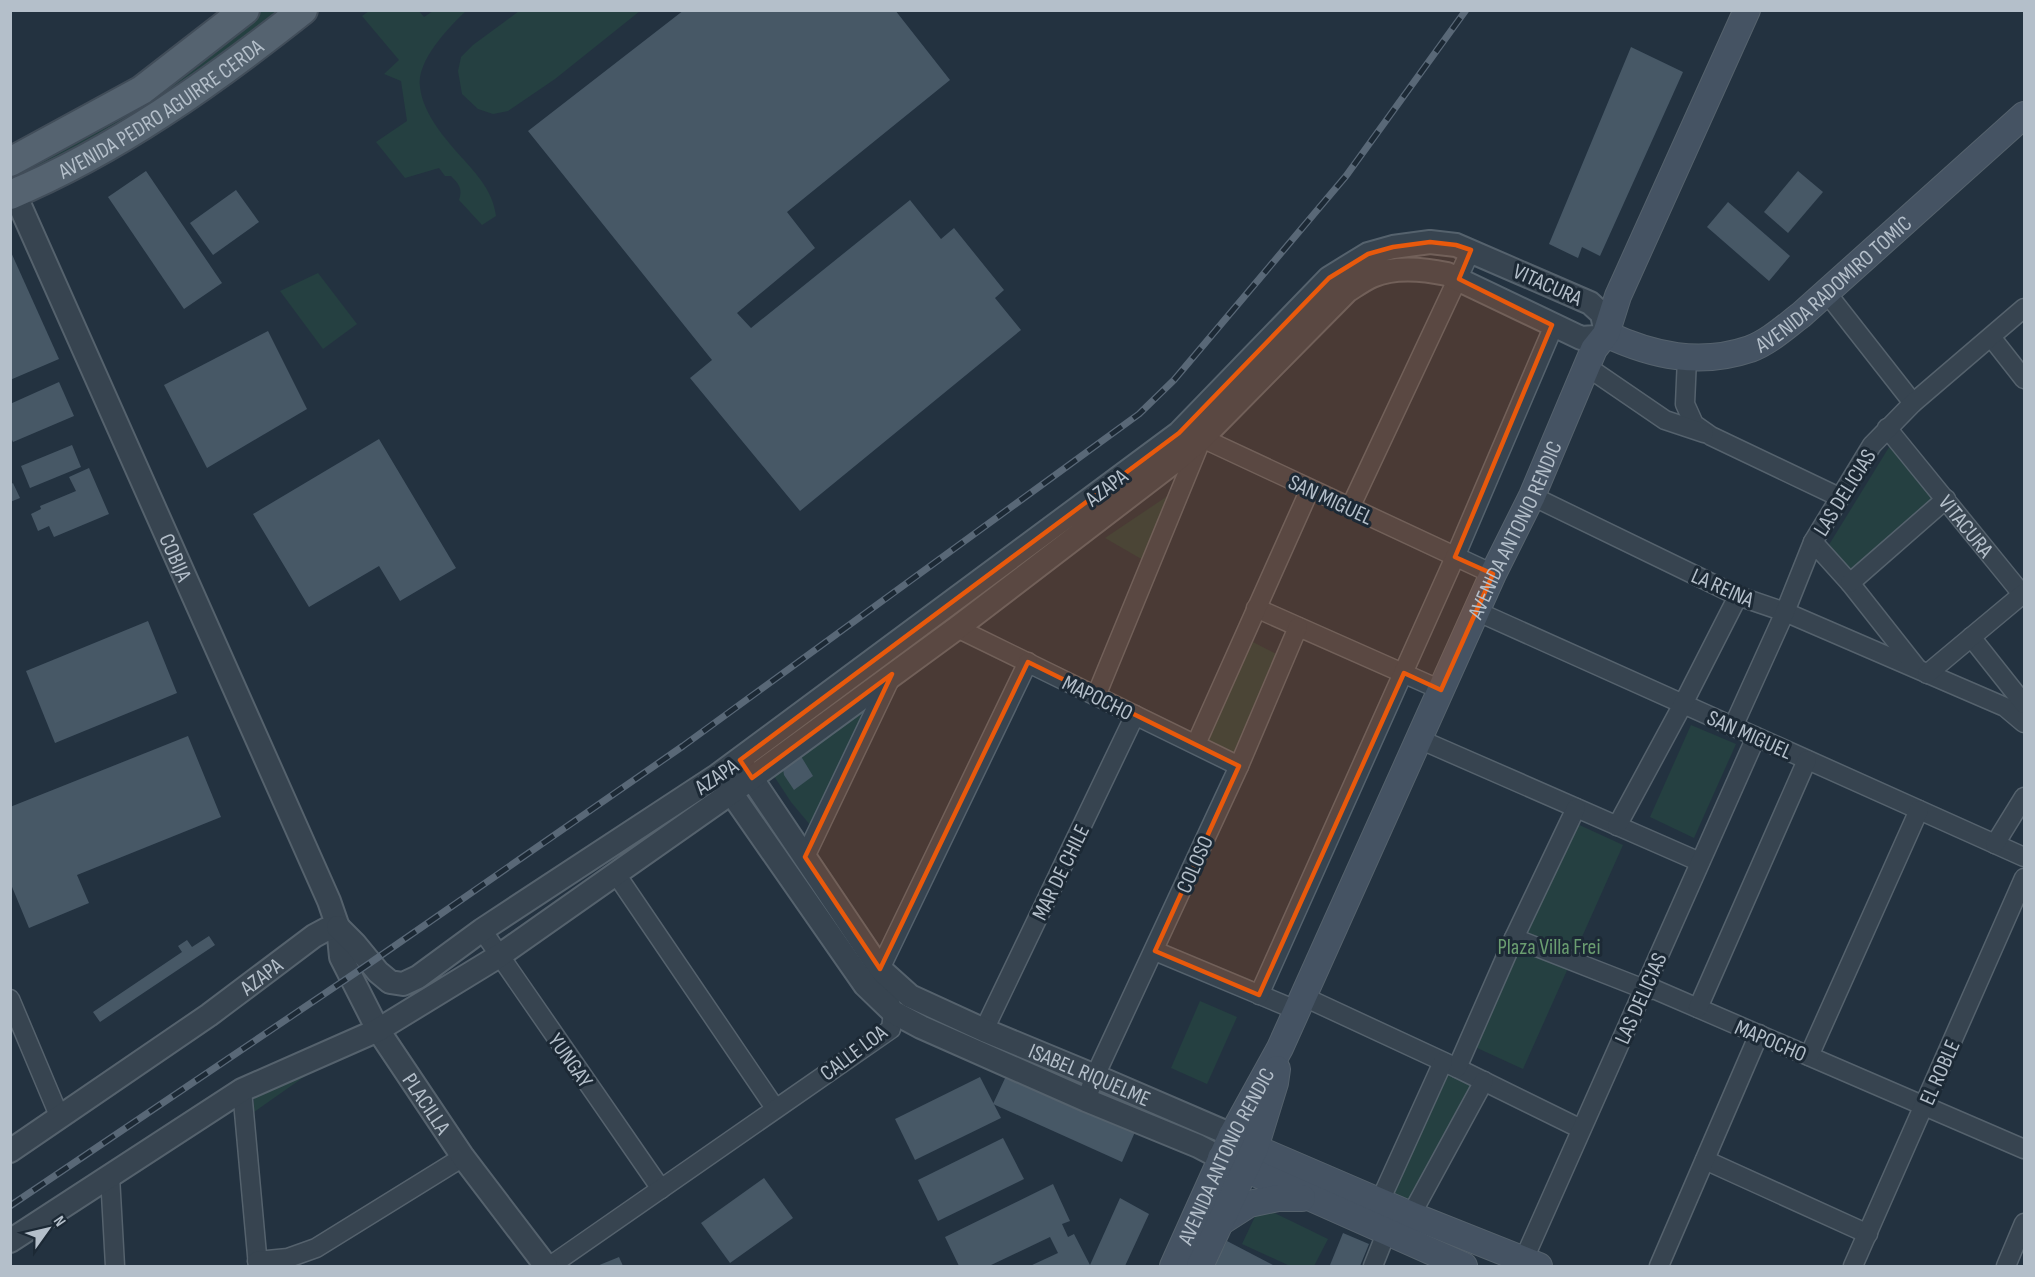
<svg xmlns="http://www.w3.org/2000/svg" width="2035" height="1277" font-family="'Sofia Sans Condensed',sans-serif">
<rect width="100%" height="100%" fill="#233240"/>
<!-- green -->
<g fill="#254041">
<polygon points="259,11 281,11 225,54 145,110 40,168 35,160 196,58"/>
<path d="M369,11H419L424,17L433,11H466C449,27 416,61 420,87C423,115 447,141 465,161C480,178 493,193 496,216L482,225L459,200C463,189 459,184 451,176H445L439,168L405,178L376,142L407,121L401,81L384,74L399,60L362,16Z"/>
<polygon points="519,11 519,10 640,11 555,79 508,111 493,114 478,109 462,94 458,71 461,57 473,45"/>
<polygon points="318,273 357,324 323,349 280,291"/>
<polygon points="1891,444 1938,500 1849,572 1827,548"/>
<polygon points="1169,495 1143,560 1105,538"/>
<polygon points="1253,642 1280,656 1237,754 1204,742"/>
<polygon points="873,698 816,832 791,802 770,770"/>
<polygon points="1691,725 1736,744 1694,838 1650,817"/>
<polygon points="1575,823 1623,845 1523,1069 1475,1047"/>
<polygon points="1200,1001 1237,1017 1207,1084 1171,1068"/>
<polygon points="328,1060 254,1112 254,1095"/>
<polygon points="1443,1069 1472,1083 1413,1202 1393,1192"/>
<polygon points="1260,1206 1328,1239 1314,1266 1290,1266 1242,1244"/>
</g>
<!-- building -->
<g fill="#475866">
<polygon points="684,10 895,10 950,80 787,212 815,248 737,313 751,328 910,200 941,239 954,228 1004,290 995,298 1021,330 800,511 690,378 712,360 528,131"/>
<polygon points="1631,47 1683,72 1600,256 1582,247 1578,258 1549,244"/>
<polygon points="146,171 222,283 184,309 108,197"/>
<polygon points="1798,171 1823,192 1788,233 1764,212"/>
<polygon points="236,190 259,222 213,255 190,223"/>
<polygon points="1728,202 1790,256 1769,281 1707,227"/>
<polygon points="10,250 59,359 10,380"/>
<polygon points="268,331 307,409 207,468 164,385"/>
<polygon points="59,382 74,416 13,442 10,436 10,404"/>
<polygon points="379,439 456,568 400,601 379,566 309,607 253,514"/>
<polygon points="72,445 81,467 30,488 21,466"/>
<polygon points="89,468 109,514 54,537 49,526 38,531 31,514 41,509 40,506 76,491 69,477"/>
<polygon points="13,483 20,498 10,502 10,485"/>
<polygon points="148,621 177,693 55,743 26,671"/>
<polygon points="188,736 221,817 77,875 89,903 29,928 10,882 10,807"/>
<polygon points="799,753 813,776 794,790 784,775 783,769"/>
<polygon points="209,936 215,945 100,1022 93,1012 182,952 178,946 187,940 192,947"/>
<polygon points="1007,1074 1135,1132 1122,1162 993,1104"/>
<polygon points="980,1077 1001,1118 915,1160 895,1119"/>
<polygon points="1003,1138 1024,1179 938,1221 918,1180"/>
<polygon points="764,1178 793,1218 730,1263 701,1223"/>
<polygon points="1053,1184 1070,1221 1062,1224 1068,1237 1074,1234 1090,1265 1120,1198 1149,1214 1125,1266 1030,1266 1058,1253 1050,1237 989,1266 959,1266 945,1237"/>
<polygon points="1343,1233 1369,1244 1360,1266 1330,1265"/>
<polygon points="1227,1241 1275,1266 1214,1266"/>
<polygon points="619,1257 623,1266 597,1266"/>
</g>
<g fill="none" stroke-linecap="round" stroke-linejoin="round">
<!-- minor casing -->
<g stroke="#55626d" stroke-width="21">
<g id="minor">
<polyline points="1826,292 1913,403"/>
<polyline points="1991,337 2024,379"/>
<polyline points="1687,358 1685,404 1694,424 1711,436 1839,497"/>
<polyline points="1586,366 1665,420 1704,433"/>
<path id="s1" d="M1887,428L2022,594"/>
<polyline points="1532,496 1738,596 1785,612 2005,707 2024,723"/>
<polyline points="1350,508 1471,250"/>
<polyline points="1813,542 1850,583 1917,668"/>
<polyline points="1850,583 1946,499"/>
<polyline points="1256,608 1441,690"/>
<polyline points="1476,611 2024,857"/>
<polyline points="957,628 1239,766"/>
<polyline points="1971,637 2024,704"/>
<polyline points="1927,674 2024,593"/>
<polyline points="1096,696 1202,438 1493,574"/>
<polyline points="1733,727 1785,612 1813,542 1872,445 1913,403 2024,308"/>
<polyline points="1419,739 1700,862"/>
<polyline points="1196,744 1310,489"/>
<polyline points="1617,826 1683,704 1738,596"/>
<polyline points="1995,844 2024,797"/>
<polyline points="805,857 892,675"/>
<polyline points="616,874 775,1108"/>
<polyline points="482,930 661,1189"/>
<polyline points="1514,938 1644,989 1656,990 2024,1149"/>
<polyline points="1155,951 1296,1010"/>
<polyline points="1259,995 1455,557 1552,330 1552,325"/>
<polyline points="1302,996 1457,1068 1581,1129"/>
<polyline points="10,999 60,1118"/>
<polyline points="1698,1008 1807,760"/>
<polyline points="984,1030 1135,715"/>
<polyline points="1809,1056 1919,810"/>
<polyline points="1457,1068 1514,938 1576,808"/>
<polyline points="242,1090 258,1266"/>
<polyline points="1086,1100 1095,1076 1239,766 1298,627"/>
<polyline points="1705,1160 1868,1234"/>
<polyline points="110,1176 115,1266"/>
<polyline points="1380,1201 1443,1062"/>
<polyline points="1411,1215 1484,1081"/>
<polyline points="1524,1259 1756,737"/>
<polyline points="257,1261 288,1258 316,1248 463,1157"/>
<polyline points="550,1266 891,1029 893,1012 880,969 1028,662"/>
<polyline points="1373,1266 1387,1231"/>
<polyline points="1659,1266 1759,1034"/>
<polyline points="1853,1266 2024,878"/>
<polyline points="2006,1266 2024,1223"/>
</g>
</g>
<!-- tertiary casing -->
<g stroke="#55626d" stroke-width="26">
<g id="tertiary">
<path id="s2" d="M10,189L21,208L329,901L338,927L341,957L378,1030L463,1157L546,1266"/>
<path id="s3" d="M744,767L880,969L910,996L984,1030L1095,1076L1232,1135"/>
<polyline points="723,781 865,985 893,1012 921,1027 1086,1100 1198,1146 1221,1158"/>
<path id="s4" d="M10,1151L209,1015L314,936L327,929L338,927"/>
<path d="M10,1241L242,1090L378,1030L499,956L752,778L957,628L1179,458L1202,438L1347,291C1355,286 1363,280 1372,276C1395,266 1423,269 1447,274L1581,338L1596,337L1606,334L1602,314L1590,303L1456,245L1430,242L1393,247L1368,254L1329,278L1179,433L718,775L482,930L418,977L403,984L390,982L378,972L355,944L338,927"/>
</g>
</g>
<!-- secondary casing -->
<g stroke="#55626d" stroke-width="28">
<g id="secondary">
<path id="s5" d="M1606,334C1653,356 1700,366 1750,349C1769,342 1785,327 1801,315L2024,115"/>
<polyline points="1232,1135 1255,1148 1411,1215 1539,1266"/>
<polyline points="1221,1158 1464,1266"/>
<polyline points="1221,1222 1249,1204 1278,1198 1302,1198"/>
<path id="s6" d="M1173,1266L1232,1135L1280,1048L1493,574L1532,496L1594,349L1606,334L1618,296L1747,10"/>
<polyline points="1200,1266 1255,1148 1275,1083 1277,1069"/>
</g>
</g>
<!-- primary casing -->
<g stroke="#414d59" stroke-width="32">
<g id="primary">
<polyline points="10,162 142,90 245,10"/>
<path id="s7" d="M10,195C117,150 212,82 303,10"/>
</g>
</g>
<!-- minor -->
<use href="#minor" stroke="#374450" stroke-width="18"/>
<!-- tertiary -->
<use href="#tertiary" stroke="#374450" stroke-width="22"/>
<!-- secondary -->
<use href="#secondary" stroke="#455363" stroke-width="26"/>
<!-- primary -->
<use href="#primary" stroke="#556370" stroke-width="28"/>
<!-- rail casing -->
<g stroke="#596877" stroke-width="7">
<polyline id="rail" points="10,1206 370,963 683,746 1139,414 1174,380 1346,176 1466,10"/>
</g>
<!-- rail -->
<use href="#rail" stroke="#1c2935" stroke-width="4.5" stroke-dasharray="14" stroke-linecap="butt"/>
</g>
<!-- marked area -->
<path fill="#e8590c" fill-opacity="0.2" stroke="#e8590c" stroke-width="4.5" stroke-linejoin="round" d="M1430,242L1456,245L1471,250L1459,279L1552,325L1455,557L1493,574L1441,690L1404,673L1259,995L1155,951L1239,766L1028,662L880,969L805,857L892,674L752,778L740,760L1179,433L1329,278L1368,254L1393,247Z"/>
<g text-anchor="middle" stroke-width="6" stroke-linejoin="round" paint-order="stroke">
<!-- street labels -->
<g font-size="22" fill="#b4bfca" stroke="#1c2935">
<text dy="8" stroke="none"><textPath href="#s7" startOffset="174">AVENIDA PEDRO AGUIRRE CERDA</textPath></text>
<text dy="8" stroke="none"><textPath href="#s5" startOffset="255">AVENIDA RADOMIRO TOMIC</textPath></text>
<text transform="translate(1548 284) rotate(24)" y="8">VITACURA</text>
<text transform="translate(1106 487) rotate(-37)" y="8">AZAPA</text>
<text transform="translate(1844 492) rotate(-58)" y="8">LAS DELICIAS</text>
<text transform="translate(1331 499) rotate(25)" y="8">SAN MIGUEL</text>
<text dy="8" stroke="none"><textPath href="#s1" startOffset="126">VITACURA</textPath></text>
<text dy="8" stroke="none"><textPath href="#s6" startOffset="812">AVENIDA ANTONIO RENDIC</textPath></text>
<text dy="8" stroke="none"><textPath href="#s2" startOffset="404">COBIJA</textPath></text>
<text transform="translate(1723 587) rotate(24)" y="8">LA REINA</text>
<text transform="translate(1098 697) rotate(26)" y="8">MAPOCHO</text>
<text transform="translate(1750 734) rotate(24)" y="8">SAN MIGUEL</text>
<text transform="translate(716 776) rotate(-34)" y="8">AZAPA</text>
<text transform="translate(1194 864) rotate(-66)" y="8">COLOSO</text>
<text transform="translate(1060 872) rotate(-64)" y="8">MAR DE CHILE</text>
<text dy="8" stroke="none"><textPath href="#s4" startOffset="306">AZAPA</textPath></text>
<text transform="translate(1640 998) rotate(-66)" y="8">LAS DELICIAS</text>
<text transform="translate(1771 1040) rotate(23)" y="8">MAPOCHO</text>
<text transform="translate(853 1052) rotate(-37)" y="8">CALLE LOA</text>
<text transform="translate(571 1060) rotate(55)" y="8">YUNGAY</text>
<text transform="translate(1939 1072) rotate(-66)" y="8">EL ROBLE</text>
<text dy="8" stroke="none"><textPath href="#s3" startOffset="480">ISABEL RIQUELME</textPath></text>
<text dy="8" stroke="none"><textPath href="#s2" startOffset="1008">PLACILLA</textPath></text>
<text dy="8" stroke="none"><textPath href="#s6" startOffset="122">AVENIDA ANTONIO RENDIC</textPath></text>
</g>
<!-- park labels -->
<g font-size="22" fill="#6a9d70" stroke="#1c2935">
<text x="1549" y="954">Plaza Villa Frei</text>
</g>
</g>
<!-- border -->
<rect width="2035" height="1277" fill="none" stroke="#b4bfca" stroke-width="24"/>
<!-- north arrow -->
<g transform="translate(48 1229) rotate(56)" stroke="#1c2935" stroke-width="4.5" paint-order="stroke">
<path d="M0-4.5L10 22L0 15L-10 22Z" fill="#b4bfca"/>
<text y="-9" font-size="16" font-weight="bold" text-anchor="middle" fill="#b4bfca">N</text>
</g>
</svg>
